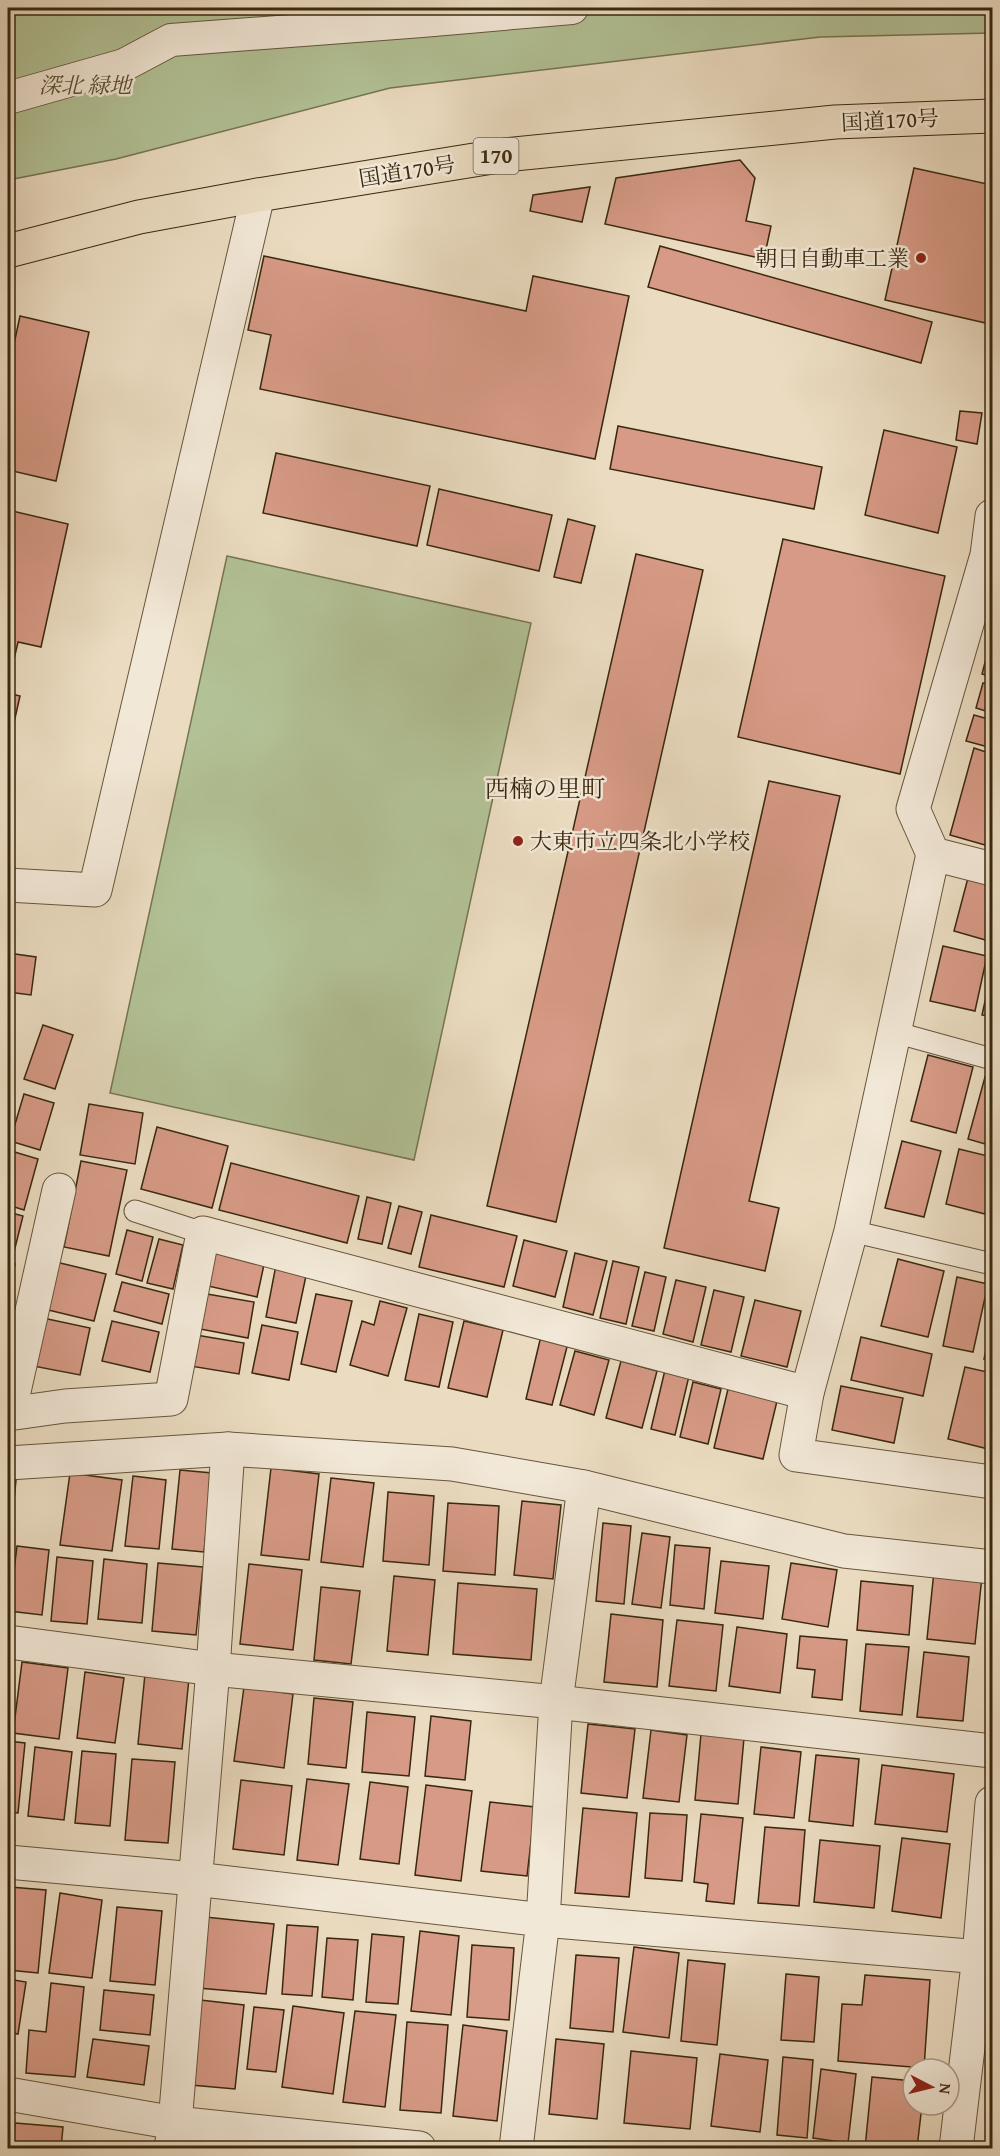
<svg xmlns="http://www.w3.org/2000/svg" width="1000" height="2156" font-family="'Gentium Book Plus','Noto Serif JP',serif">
<rect width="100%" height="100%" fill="#ebdcc1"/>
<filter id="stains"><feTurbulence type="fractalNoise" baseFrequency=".00333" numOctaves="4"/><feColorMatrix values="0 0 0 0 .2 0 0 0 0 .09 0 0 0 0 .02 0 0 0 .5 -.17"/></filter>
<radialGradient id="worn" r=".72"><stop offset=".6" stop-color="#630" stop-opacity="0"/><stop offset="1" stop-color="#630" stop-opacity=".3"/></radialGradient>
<!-- green -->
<g fill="#b2c296" stroke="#767552" stroke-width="1.5">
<polygon points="8,8 992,8 992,33 820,37 390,88 116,159 8,180"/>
<polygon points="227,556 531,623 414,1160 110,1093"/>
</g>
<!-- building -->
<g fill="#d79a86" stroke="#39280f" stroke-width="1.5">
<polygon points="740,160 755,178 746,221 771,226 764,259 605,224 616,178"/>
<polygon points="914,168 992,185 992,312 990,324 885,300"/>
<polygon points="590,187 582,222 530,211 533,195"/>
<polygon points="660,246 932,322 921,363 648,287"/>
<polygon points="264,256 526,311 533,276 629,296 595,459 260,389 271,335 248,330"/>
<polygon points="20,316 89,332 56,481 8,470 8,372"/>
<polygon points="960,411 982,413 977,444 956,440"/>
<polygon points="618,426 822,467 814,509 610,469"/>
<polygon points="884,430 957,447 938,533 865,515"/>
<polygon points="276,453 430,486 417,546 263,513"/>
<polygon points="439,489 552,515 539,571 427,545"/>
<polygon points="8,510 68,524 41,647 18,642 8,685"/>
<polygon points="568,519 595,526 581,583 554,577"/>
<polygon points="783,539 945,576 900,774 738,737"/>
<polygon points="636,554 703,570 556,1222 487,1206"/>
<polygon points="990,643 992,644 992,677 982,674"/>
<polygon points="983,683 992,685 992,713 976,708"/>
<polygon points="8,693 20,696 8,749"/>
<polygon points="974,715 992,720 992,748 966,741"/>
<polygon points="974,748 992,754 992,847 950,835"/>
<polygon points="769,781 840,796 749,1201 779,1208 765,1271 664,1248"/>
<polygon points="969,874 992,881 992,929 989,941 954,931"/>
<polygon points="943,946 987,956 975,1011 930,1001"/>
<polygon points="8,953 36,957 31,995 8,992"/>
<polygon points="992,970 992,1017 982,1015"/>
<polygon points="43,1025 73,1035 55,1089 24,1079"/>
<polygon points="928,1055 973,1067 956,1133 911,1121"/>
<polygon points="985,1077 992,1079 992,1146 968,1139"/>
<polygon points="24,1094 54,1103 40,1150 10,1141"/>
<polygon points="89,1104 143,1113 135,1164 80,1155"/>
<polygon points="157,1127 228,1146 212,1208 141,1189"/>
<polygon points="902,1141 941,1151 924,1217 885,1208"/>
<polygon points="959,1149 992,1157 992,1183 985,1214 946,1204"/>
<polygon points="8,1150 38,1159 24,1210 8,1205"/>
<polygon points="81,1161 127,1170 109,1256 64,1247"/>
<polygon points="231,1163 359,1196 347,1243 219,1210"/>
<polygon points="367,1197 391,1203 382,1244 358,1239"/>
<polygon points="399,1206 422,1212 411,1254 388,1248"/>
<polygon points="8,1212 23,1216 13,1256 8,1254"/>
<polygon points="431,1215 517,1236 504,1287 419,1267"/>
<polygon points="127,1230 153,1237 142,1281 116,1274"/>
<polygon points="159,1239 183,1245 173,1289 147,1283"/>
<polygon points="524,1240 567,1251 555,1297 513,1286"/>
<polygon points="216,1249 265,1260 257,1297 208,1286"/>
<polygon points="575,1253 607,1261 593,1315 563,1307"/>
<polygon points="898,1259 944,1271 928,1337 881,1326"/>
<polygon points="613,1261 639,1267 626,1324 600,1318"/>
<polygon points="56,1262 106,1274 94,1321 44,1309"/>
<polygon points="8,1263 15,1264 8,1295"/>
<polygon points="276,1265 307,1271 296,1323 266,1317"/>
<polygon points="645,1272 666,1277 654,1331 632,1326"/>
<polygon points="957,1277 988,1284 973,1352 943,1346"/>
<polygon points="676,1280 706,1287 693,1342 663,1334"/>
<polygon points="122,1282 169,1294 162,1324 114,1311"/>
<polygon points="714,1290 744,1297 731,1352 701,1345"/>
<polygon points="207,1294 254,1302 248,1338 200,1329"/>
<polygon points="316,1294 352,1301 336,1372 301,1364"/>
<polygon points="755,1300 801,1311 787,1367 741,1356"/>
<polygon points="380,1301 407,1308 388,1376 350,1365 362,1321 374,1325"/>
<polygon points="419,1314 453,1322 439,1387 405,1380"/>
<polygon points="43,1318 90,1328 80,1375 33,1366"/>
<polygon points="112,1321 159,1332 150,1372 102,1361"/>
<polygon points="464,1321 503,1330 487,1397 448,1388"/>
<polygon points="992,1321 992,1360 984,1359"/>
<polygon points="262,1325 298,1332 289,1380 252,1373"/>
<polygon points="196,1335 244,1343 239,1374 190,1366"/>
<polygon points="541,1336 568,1343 552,1405 526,1399"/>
<polygon points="861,1337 932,1354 923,1396 851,1380"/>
<polygon points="575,1351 609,1360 594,1415 560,1405"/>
<polygon points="621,1361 657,1371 642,1428 606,1418"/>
<polygon points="965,1367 992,1373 992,1450 948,1439"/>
<polygon points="665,1370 689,1376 675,1435 651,1429"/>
<polygon points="693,1382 721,1389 708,1444 680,1437"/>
<polygon points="841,1386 903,1398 894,1443 832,1430"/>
<polygon points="728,1389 777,1401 763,1459 714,1448"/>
<polygon points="271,1468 319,1474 309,1560 261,1555"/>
<polygon points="180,1470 212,1473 204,1552 172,1549"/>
<polygon points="70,1473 122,1480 112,1551 60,1545"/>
<polygon points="133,1476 166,1480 159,1549 125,1546"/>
<polygon points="331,1478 374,1483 363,1567 321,1562"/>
<polygon points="8,1479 16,1480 11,1532 8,1532"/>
<polygon points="388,1492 434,1496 429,1565 383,1561"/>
<polygon points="522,1501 561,1505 553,1579 514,1575"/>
<polygon points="448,1503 499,1506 495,1575 443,1571"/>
<polygon points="603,1523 631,1526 624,1604 596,1601"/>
<polygon points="642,1533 670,1537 661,1608 632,1604"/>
<polygon points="675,1545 710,1548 704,1609 670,1605"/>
<polygon points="17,1546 49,1550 42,1615 9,1611"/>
<polygon points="57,1557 93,1561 87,1624 51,1621"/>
<polygon points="104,1559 147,1564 142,1623 98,1619"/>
<polygon points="721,1561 769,1566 763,1619 715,1613"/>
<polygon points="158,1563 203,1567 196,1635 152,1631"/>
<polygon points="791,1563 837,1570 828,1627 782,1619"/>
<polygon points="249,1564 302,1570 293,1650 240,1644"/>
<polygon points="934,1571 982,1576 975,1644 927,1639"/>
<polygon points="394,1576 435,1580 428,1655 387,1651"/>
<polygon points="861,1581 913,1586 909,1635 857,1630"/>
<polygon points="458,1583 537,1589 531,1660 453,1654"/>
<polygon points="321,1587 360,1591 351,1664 314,1660"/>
<polygon points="611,1614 663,1620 657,1687 604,1682"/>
<polygon points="677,1620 723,1625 716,1691 669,1686"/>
<polygon points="737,1627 787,1634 780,1693 729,1686"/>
<polygon points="800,1636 847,1640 842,1700 812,1697 815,1670 797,1668"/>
<polygon points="866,1644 909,1647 902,1715 860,1711"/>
<polygon points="924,1652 969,1657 963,1721 917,1717"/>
<polygon points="22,1662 68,1668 59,1739 13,1733"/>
<polygon points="85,1672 124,1678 115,1743 77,1738"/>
<polygon points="145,1674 189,1678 182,1749 138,1744"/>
<polygon points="244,1687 293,1694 284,1768 234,1761"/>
<polygon points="314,1698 353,1702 346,1768 308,1764"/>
<polygon points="367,1712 415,1717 409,1776 362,1772"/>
<polygon points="431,1716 471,1721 465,1780 425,1776"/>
<polygon points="588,1724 635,1729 627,1798 581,1793"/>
<polygon points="651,1730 687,1735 679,1802 643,1798"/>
<polygon points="701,1734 744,1738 738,1804 695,1800"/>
<polygon points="8,1741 25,1743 18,1813 8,1812"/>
<polygon points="35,1747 72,1752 64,1820 28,1816"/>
<polygon points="761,1747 801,1752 794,1818 754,1814"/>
<polygon points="82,1751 116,1754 110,1826 75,1823"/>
<polygon points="816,1755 859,1759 853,1826 809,1821"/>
<polygon points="132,1759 175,1762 168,1843 125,1840"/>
<polygon points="882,1765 954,1774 947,1832 875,1824"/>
<polygon points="307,1779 349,1784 338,1865 297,1860"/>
<polygon points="241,1780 292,1786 284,1855 233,1849"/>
<polygon points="370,1782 408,1787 399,1864 360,1859"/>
<polygon points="426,1785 472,1791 461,1881 415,1875"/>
<polygon points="490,1802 535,1807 527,1876 481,1871"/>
<polygon points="583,1808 637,1813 629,1897 575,1893"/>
<polygon points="650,1813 687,1815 682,1881 645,1878"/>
<polygon points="701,1814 743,1818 734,1904 706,1901 708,1884 694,1882"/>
<polygon points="765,1827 805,1830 799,1906 758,1903"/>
<polygon points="902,1838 950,1844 941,1918 892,1911"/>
<polygon points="820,1840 880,1846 874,1908 814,1902"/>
<polygon points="10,1887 46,1890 38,1973 8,1970 8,1913"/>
<polygon points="60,1893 102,1900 92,1978 49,1973"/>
<polygon points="117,1907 162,1911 155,1985 110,1981"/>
<polygon points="205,1917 274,1924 266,1994 198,1988"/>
<polygon points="287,1925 318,1927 312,1996 282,1994"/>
<polygon points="420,1931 459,1936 451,2015 411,2011"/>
<polygon points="372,1934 404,1937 398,2004 366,2002"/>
<polygon points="327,1938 358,1940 353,2000 322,1997"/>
<polygon points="472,1945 514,1948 509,2020 467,2017"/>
<polygon points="634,1947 679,1953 669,2038 623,2032"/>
<polygon points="576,1955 619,1958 613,2032 570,2028"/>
<polygon points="688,1960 725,1964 717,2045 681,2041"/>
<polygon points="786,1974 819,1977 814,2042 781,2040"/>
<polygon points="865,1975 930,1980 924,2068 838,2061 842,2004 862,2005"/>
<polygon points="8,1979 26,1982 18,2034 8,2032"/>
<polygon points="51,1983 84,1987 75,2077 26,2073 29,2030 46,2032"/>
<polygon points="104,1990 154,1995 150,2035 100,2030"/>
<polygon points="200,2000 244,2005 235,2089 191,2085"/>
<polygon points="293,2006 344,2013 333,2094 282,2087"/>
<polygon points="254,2007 284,2010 276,2072 247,2069"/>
<polygon points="355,2011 396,2015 385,2107 343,2102"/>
<polygon points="407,2022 448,2025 441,2113 400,2110"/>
<polygon points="463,2025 507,2031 497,2121 453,2116"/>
<polygon points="93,2039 149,2046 144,2085 87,2077"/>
<polygon points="556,2039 604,2044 597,2119 549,2114"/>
<polygon points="631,2051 697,2058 690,2129 624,2123"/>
<polygon points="720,2054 768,2060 760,2132 711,2126"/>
<polygon points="783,2057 813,2060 807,2138 777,2135"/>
<polygon points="821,2069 856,2074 848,2143 813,2138"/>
<polygon points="872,2077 913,2081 913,2105 922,2105 917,2148 865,2148"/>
<polygon points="15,2123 63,2127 61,2148 13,2148"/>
<polygon points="186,2139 245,2144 245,2148 185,2148"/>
</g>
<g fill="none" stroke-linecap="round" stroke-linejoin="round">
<!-- service casing -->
<g stroke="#66553c" stroke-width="23">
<g id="service">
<polyline points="894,1032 992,1059"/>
<polyline points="135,1211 203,1233"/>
<polyline points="851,1231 992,1264"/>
</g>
</g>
<!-- pedestrian casing -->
<g stroke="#66553c" stroke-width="34">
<polyline id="pedestrian" points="8,98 124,65 171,40 422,21 572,8"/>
</g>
<!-- minor casing -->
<g stroke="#66553c" stroke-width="35">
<g id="minor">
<polyline points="992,516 987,555 913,809 933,854 851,1231 807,1393 796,1455 992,1482"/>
<polyline points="933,854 992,869"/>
<polyline points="8,885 95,890 258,195"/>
<polyline points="8,1414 65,1406 171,1399 203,1233 807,1393"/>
<polyline points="9,1414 59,1190"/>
<polyline points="8,1463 228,1449 452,1464 584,1487 844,1551 992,1567"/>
<polyline points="584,1487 556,1702 543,1920 992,1958"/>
<polyline points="8,1642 213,1669 556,1702 992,1751"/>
<polyline points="8,1862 195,1879 543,1920 516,2148"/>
<polyline points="8,2094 175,2123 213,1669 228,1449"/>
<polyline points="171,2148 175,2123 419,2148"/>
<polyline points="956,2148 979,1956 992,1803"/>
</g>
</g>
<!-- trunk casing -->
<g stroke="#39280f" stroke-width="35">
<polyline id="trunk" points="8,251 139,217 258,195 505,155 835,122 992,116"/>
</g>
<!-- service -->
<use href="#service" stroke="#f2e8d7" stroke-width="21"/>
<!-- pedestrian -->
<use href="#pedestrian" stroke="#f2e8d7" stroke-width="32"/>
<!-- minor -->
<use href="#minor" stroke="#f2e8d7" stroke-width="33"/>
<!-- trunk -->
<use href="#trunk" stroke="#ebdcc1" stroke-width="33"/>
</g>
<!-- markers -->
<g fill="#8f2418" stroke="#f2e8d7" stroke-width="2">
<circle cx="921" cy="258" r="6"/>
<circle cx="518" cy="841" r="6"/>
</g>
<g text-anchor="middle" stroke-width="5" stroke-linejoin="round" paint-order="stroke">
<!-- shield labels -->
<rect fill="#f2e8d7" stroke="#70624b" stroke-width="1.5" x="473.5" y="138" width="45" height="36" rx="4.5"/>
<g font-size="21" font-weight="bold" fill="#39280f">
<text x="496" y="163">170</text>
</g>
<!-- park labels -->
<g font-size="22" font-style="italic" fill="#574e31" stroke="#f2e8d7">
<text x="85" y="93">深北 緑地</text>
</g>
<!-- street labels -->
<g font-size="22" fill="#39280f" stroke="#f2e8d7">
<text transform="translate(890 120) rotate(-3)" y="8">国道170号</text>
<text transform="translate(407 171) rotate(-9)" y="8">国道170号</text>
</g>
<!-- poi labels -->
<g font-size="22" fill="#39280f" stroke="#f2e8d7" text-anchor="end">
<text x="909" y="266">朝日自動車工業</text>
<text x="530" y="849" text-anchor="start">大東市立四条北小学校</text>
</g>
<!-- neighbourhood labels -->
<g font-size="24" fill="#39280f" stroke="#f2e8d7">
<text x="545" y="797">西楠の里町</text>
</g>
</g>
<!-- margin -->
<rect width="1000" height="2156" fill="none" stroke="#ebdcc1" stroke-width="30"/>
<rect x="9" y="9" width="982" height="2138" fill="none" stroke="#39280f" stroke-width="3"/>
<rect x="15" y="15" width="970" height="2126" fill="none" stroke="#39280f" stroke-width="1.5"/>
<!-- north arrow -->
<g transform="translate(931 2087) rotate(97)"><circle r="28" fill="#f2e8d7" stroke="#a89b87" stroke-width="1.5"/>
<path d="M0-4.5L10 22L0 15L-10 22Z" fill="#8f2418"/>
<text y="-9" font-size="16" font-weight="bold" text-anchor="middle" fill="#39280f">N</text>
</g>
<rect width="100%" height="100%" filter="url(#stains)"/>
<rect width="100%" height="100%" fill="url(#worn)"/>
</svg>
